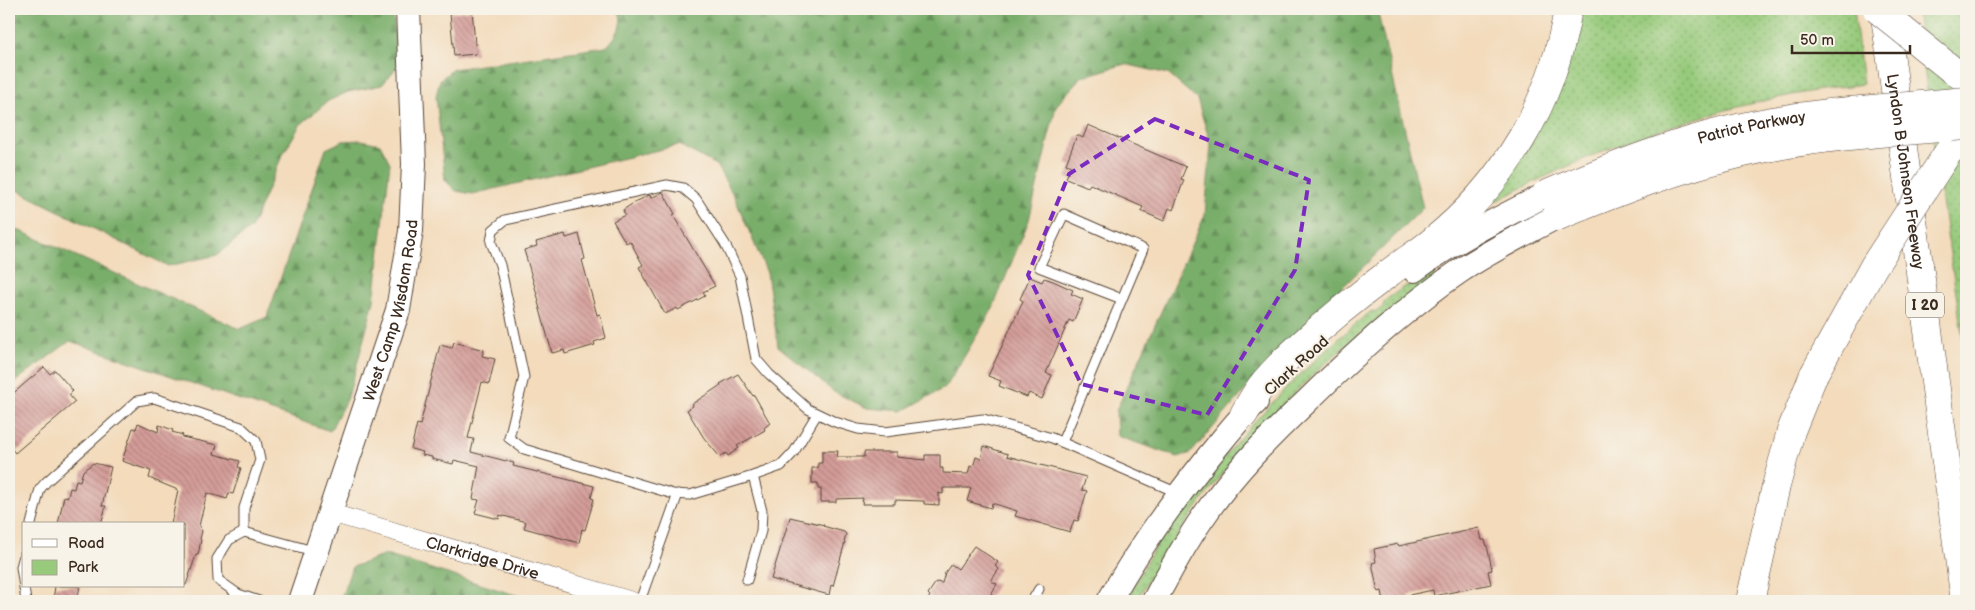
<svg xmlns="http://www.w3.org/2000/svg" width="1975" height="610" font-family="'Balsamiq Sans',sans-serif">
<defs>
<pattern id="green-dots" width="8" height="8" patternUnits="userSpaceOnUse" patternTransform="scale(1.25)"><rect width="8" height="8" fill="#97ca7b"/><path d="M2 2h.1M6 6h.1" fill="none" stroke="#7ca464" stroke-width="1.8" stroke-linecap="round"/></pattern>
<pattern id="forest-firs" width="22" height="20" patternUnits="userSpaceOnUse" patternTransform="scale(1.25)"><rect width="22" height="20" fill="#79ae6b"/><path d="M5 1l3.5 6h-7zM16 11l3.5 6h-7z" fill="#648e57"/></pattern>
<pattern id="building-back-hatch" width="6" height="6" patternUnits="userSpaceOnUse" patternTransform="scale(1.25)"><rect width="6" height="6" fill="#d49c99"/><path d="M-1 5l2 2M0 0l6 6M5-1l2 2" fill="none" stroke="#ad7f7c"/></pattern>
</defs>
<rect width="100%" height="100%" fill="#f7f3e8"/>
<filter id="ink" filterUnits="userSpaceOnUse"><feTurbulence type="fractalNoise" baseFrequency=".02" numOctaves="2"/><feDisplacementMap in="SourceGraphic" scale="10" xChannelSelector="R" yChannelSelector="G"/><feConvolveMatrix kernelMatrix="1 2 1 2 8 2 1 2 1" color-interpolation-filters="sRGB"/></filter>
<filter id="wash" filterUnits="userSpaceOnUse"><feTurbulence type="fractalNoise" baseFrequency=".0096" numOctaves="4" result="noise"/><feDisplacementMap in="SourceGraphic" scale="20" xChannelSelector="R" yChannelSelector="G"/><feGaussianBlur stdDeviation="1.12" result="paint"/><feColorMatrix in="noise" values="0 0 0 0 0 0 0 0 0 0 0 0 0 0 0 0 0 1.4 0 .05"/><feComposite in="paint" operator="in"/></filter>
<g filter="url(#wash)">
<rect width="100%" height="100%" fill="#f3dbbc"/>
<!-- green -->
<g fill="url(#green-dots)" stroke="#697a4c">
<path d="M1577,9H1854L1863,84C1734,99 1611,140 1497,201H1493Z"/>
<polygon points="1917,9 1966,9 1966,360 1933,141"/>
<path d="M1430,269L1436,278C1404,301 1371,323 1342,349C1259,420 1191,507 1136,601H1128C1145,556 1175,517 1205,480C1254,418 1308,363 1370,312L1374,311L1376,312L1384,306L1383,304L1387,299Z"/>
</g>
<!-- forest -->
<g fill="url(#forest-firs)" stroke="#5a6c44">
<polygon points="9,9 393,9 397,67 382,85 348,92 328,101 300,125 282,156 251,228 217,255 168,266 9,186"/>
<path d="M618,9H1377L1423,208L1287,342L1191,453L1178,457L1117,436L1116,411L1205,215L1211,145L1197,99L1168,74L1125,64L1081,77L1056,106L1029,220L992,310L946,387L903,411L867,408L834,392L778,346L767,273L734,196L716,165L679,145L473,194L456,191L445,180L436,96L440,80L453,69L606,47C617,37 625,23 618,9Z"/>
<polygon points="361,140 380,144 390,163 374,301 349,394 330,431 70,341 9,386 9,226 240,329 267,317 326,149 343,141"/>
<polygon points="386,555 535,601 340,601 352,567"/>
</g>
<g id="blocks">
<!-- building -->
<g fill="url(#building-back-hatch)">
<polygon points="472,10 476,54 454,56 450,13"/>
<polygon points="1088,125 1186,167 1181,179 1184,180 1173,210 1169,208 1164,221 1141,211 1143,207 1090,184 1088,187 1066,178 1071,166 1066,164 1077,135 1083,138"/>
<polygon points="663,192 675,214 673,215 715,286 703,292 705,296 678,310 677,308 665,314 639,267 643,265 630,241 626,243 613,221 625,215 623,210 632,204 647,196 650,195 651,198"/>
<polygon points="565,234 566,238 579,234 585,259 582,260 597,315 600,314 606,338 594,342 595,345 565,354 564,350 552,353 538,302 539,301 524,250 537,246 536,242"/>
<polygon points="1030,277 1042,282 1044,278 1053,281 1073,290 1071,294 1083,299 1073,322 1069,320 1046,373 1052,375 1042,399 1029,393 1027,397 999,386 1001,381 988,376 1023,301 1020,299"/>
<polygon points="454,342 484,350 482,356 495,359 489,384 482,382 468,438 474,439 471,452 514,463 513,466 594,486 591,498 594,499 585,530 582,529 579,543 524,528 526,522 500,515 499,519 475,513 479,500 473,499 479,466 454,460 453,464 432,459 432,457 422,455 423,452 411,449 417,424 420,425 440,345 452,348"/>
<polygon points="44,367 50,374 55,370 73,391 69,395 75,402 15,453 9,446 9,397"/>
<polygon points="738,374 753,396 754,395 770,423 764,428 765,430 737,446 739,448 728,456 726,453 720,457 704,438 687,410 693,406 692,404 721,385 720,384"/>
<polygon points="138,423 158,432 159,425 173,430 172,432 183,435 182,437 217,445 214,454 240,461 238,467 241,468 233,494 229,493 227,499 207,493 199,526 202,531 200,539 201,540 198,555 196,555 186,585 184,585 184,524 171,524 178,490 149,478 151,471 122,461 133,428 136,429"/>
<polygon points="984,446 1008,454 1007,456 1086,477 1082,490 1087,491 1078,521 1074,520 1070,532 1015,516 1017,511 992,503 991,508 967,501 971,488 943,488 943,494 939,493 939,505 924,504 924,501 895,500 895,504 862,504 863,498 836,499 836,502 821,502 821,489 818,489 818,483 812,483 812,468 818,468 818,463 822,463 822,451 838,451 837,457 864,457 864,452 897,452 897,457 925,460 925,455 940,455 940,468 943,468 943,473 968,474 970,466 973,467 976,457 981,459"/>
<polygon points="93,463 111,467 102,506 106,506 101,524 58,524 64,496 68,497 70,488 74,489 76,480 80,481 83,471"/>
<polygon points="790,517 824,525 823,526 844,532 846,534 844,542 845,542 833,586 831,585 829,595 771,579"/>
<polygon points="1479,528 1482,540 1485,540 1488,550 1492,570 1488,571 1491,584 1434,596 1433,590 1409,595 1410,601 1384,601 1382,591 1378,592 1372,563 1376,562 1374,549 1398,544 1399,546"/>
<polygon points="974,546 998,562 995,566 999,569 991,581 997,584 987,601 927,601 930,596 928,594 936,582 942,583 945,573 951,564 958,569"/>
<polygon points="55,586 80,586 77,601 53,601"/>
</g>
</g>
</g>
<g filter="url(#ink)">
<use href="#blocks" fill-opacity="0" stroke="#574536" stroke-width="1"/>
<g fill="none" stroke-linecap="round" stroke-linejoin="round">
<!-- lane casing -->
<g stroke="#574536" stroke-width="11">
<g id="lane">
<polyline points="817,414 794,452 781,466 753,476 690,495 673,494 524,449 509,438 524,377 500,265 491,242 493,230 505,220 667,185 683,188 696,199 725,244 740,276 756,359 769,374 808,409 835,422 858,429 885,432 983,419 1052,438 1178,493"/>
<polyline points="1062,442 1143,249 1064,214 1039,267 1122,299"/>
<polyline points="31,524 40,489 46,482 137,401 154,398 241,427 256,441 260,460 244,508 244,532"/>
<polyline points="24,555 21,567 26,601"/>
<polyline points="747,580 761,531 762,511 753,476"/>
<polyline points="230,601 238,594"/>
<polyline points="259,601 238,594 218,580 217,559 229,540 244,532 317,552"/>
<polyline points="640,601 678,494"/>
<polyline points="1032,601 1039,589"/>
</g>
</g>
<!-- street casing -->
<g stroke="#574536" stroke-width="19">
<g id="street">
<path id="s1" d="M331,513L632,601"/>
</g>
</g>
<!-- secondary casing -->
<g stroke="#574536" stroke-width="26">
<g id="secondary">
<path d="M1414,270C1455,240 1500,218 1545,195"/>
<path id="s2" d="M300,601L398,310L411,231L414,164L408,9"/>
<path d="M1109,601C1138,549 1172,502 1209,456C1224,438 1239,418 1256,402"/>
<path d="M1154,601C1170,571 1186,541 1206,513C1234,472 1271,435 1307,401C1354,355 1405,308 1460,271C1490,251 1523,234 1556,217"/>
</g>
</g>
<!-- highway casing -->
<g stroke="#574536" stroke-width="29">
<g id="highway">
<path id="s3" d="M1884,9L1965,601"/>
<polyline points="1951,69 1966,79"/>
<polyline points="1947,154 1966,133"/>
<path d="M1244,414C1249,405 1254,396 1260,388C1271,373 1285,360 1299,347C1327,321 1358,296 1389,273C1402,263 1416,254 1429,244C1504,185 1553,102 1568,9"/>
<polyline points="1750,601 1776,486 1791,431 1814,374"/>
</g>
</g>
<!-- lane -->
<use href="#lane" stroke="#fff" stroke-width="9"/>
<!-- street -->
<use href="#street" stroke="#fff" stroke-width="18"/>
<!-- secondary -->
<use href="#secondary" stroke="#fff" stroke-width="24"/>
<!-- highway -->
<use href="#highway" stroke="#fff" stroke-width="28"/>
<!-- highway-bridge casing -->
<g stroke="#574536" stroke-width="29" stroke-linecap="butt">
<g id="highway-bridge">
<polyline points="1877,9 1951,69"/>
<path id="s4" d="M1545,195C1622,162 1700,132 1784,119C1844,109 1906,107 1966,101"/>
<path d="M1556,217C1617,192 1678,168 1743,153C1816,136 1892,132 1966,126"/>
<polyline points="1814,374 1874,266 1947,154"/>
</g>
</g>
<!-- highway-bridge -->
<use href="#highway-bridge" stroke="#fff" stroke-width="28"/>
</g>
</g>
<!-- marked area -->
<path fill="none" stroke="#7b2cbf" stroke-width="4" stroke-dasharray="10 6" stroke-linejoin="round" d="M1155,119L1309,180L1295,270L1207,415L1081,384L1028,275L1069,174Z"/>
<g text-anchor="middle" stroke-width="4" stroke-linejoin="round" paint-order="stroke">
<!-- shield labels -->
<rect fill="#f7f3e8" stroke="#73665b" stroke-width="1" x="1906" y="292.5" width="38" height="25" rx="4"/>
<g font-size="15" font-weight="bold" fill="#3b2a1e">
<text x="1925" y="310">I 20</text>
</g>
<!-- street labels -->
<g font-size="16" fill="#3b2a1e" stroke="#f7f3e8">
<text dy="6" stroke="none"><textPath href="#s4" startOffset="218">Patriot Parkway</textPath></text>
<text dy="6" stroke="none"><textPath href="#s3" startOffset="164">Lyndon B Johnson Freeway</textPath></text>
<text dy="6" stroke="none"><textPath href="#s2" startOffset="305">West Camp Wisdom Road</textPath></text>
<text transform="translate(1296 365) rotate(-42)" y="6">Clark Road</text>
<text dy="6" stroke="none"><textPath href="#s1" startOffset="158">Clarkridge Drive</textPath></text>
</g>
</g>
<!-- margin -->
<rect width="1975" height="610" fill="none" stroke="#f7f3e8" stroke-width="30"/>
<!-- legend -->
<rect x="22" y="522" width="162" height="65" fill="#f7f3e8" stroke="#aca397"/>
<rect x="32" y="539" width="25" height="8" fill="#ffffff" stroke="#aca397"/>
<text x="68" y="548" font-size="15" fill="#3b2a1e">Road</text>
<rect x="32" y="560" width="25" height="15" fill="#97ca7b" stroke="#aca397"/>
<text x="68" y="572" font-size="15" fill="#3b2a1e">Park</text>
<!-- scale -->
<path d="M1792 45v8h118v-8" fill="none" stroke="#3b2a1e" stroke-width="2.5"/>
<text x="1800" y="45" font-size="15" fill="#3b2a1e" stroke="#f7f3e8" stroke-width="4" paint-order="stroke">50 m</text>
</svg>
